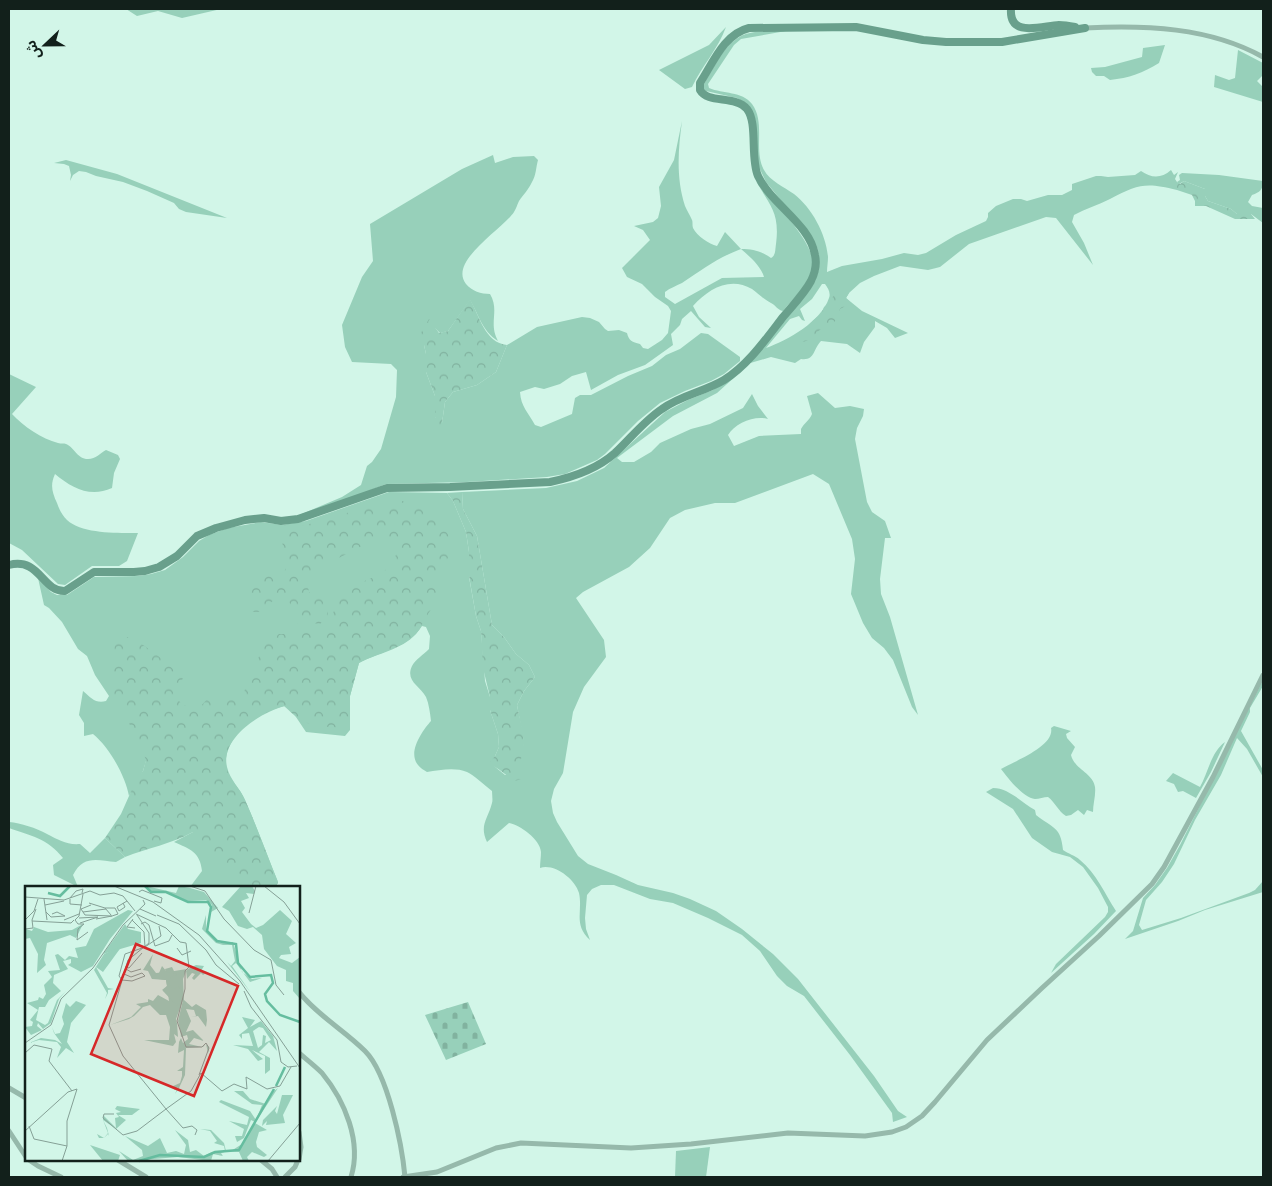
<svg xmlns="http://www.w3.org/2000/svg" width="1272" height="1186" font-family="'Asap Condensed','Noto Sans Arabic',sans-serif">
<defs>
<pattern id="forest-crowns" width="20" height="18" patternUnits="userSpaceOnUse" patternTransform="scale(1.25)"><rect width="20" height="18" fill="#97d0ba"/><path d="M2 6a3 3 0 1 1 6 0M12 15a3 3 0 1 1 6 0" fill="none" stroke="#81b29f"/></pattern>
<pattern id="cemetery-stones" width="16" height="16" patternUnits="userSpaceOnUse" patternTransform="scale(1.25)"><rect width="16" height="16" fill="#97d0ba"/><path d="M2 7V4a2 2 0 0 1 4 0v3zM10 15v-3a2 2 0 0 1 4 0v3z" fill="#81b29f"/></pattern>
</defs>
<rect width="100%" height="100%" fill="#d2f6e8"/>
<!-- green -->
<g fill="#97d0ba" fill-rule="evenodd">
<polygon points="126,9 221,9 182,18 158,11 137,16"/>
<path d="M726,27C718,49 702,66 692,87L685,89L659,70L709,45Z"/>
<path d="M786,31L741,39L734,45L708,84L709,88C723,94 742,91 752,104C766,123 753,150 764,170C770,181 784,187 794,194C812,208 826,234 828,257C828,262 827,267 827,272L842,266L882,259L904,253L918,255L926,253L956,235L986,221L988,217V213L996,206L1013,199H1021L1027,201L1048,195H1062L1072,190V184L1096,176H1101L1108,177L1135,175L1141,171C1151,178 1161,179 1171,170L1174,175L1178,172L1175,179L1177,182L1180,180L1179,175L1182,173L1219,175L1263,181C1263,190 1260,192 1252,195L1248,202L1252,206L1263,208V223L1251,214H1237L1231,209L1208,201L1205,196V189L1184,181L1179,184L1177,182V190C1146,182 1138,184 1110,199C1098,205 1085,209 1074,215L1072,222L1084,243L1093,265L1056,218L1046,217L969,244L940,267L928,270L900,266L874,276L860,283L849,293L846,298L862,311L908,333L895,338L887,328L875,321V327L864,342L860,353L847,344L821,341C813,349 815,361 801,359L795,363L771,357L747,364L809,291L815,281L819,269L818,249L812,238L766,182L758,165L747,104L737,98L706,91L703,88L704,84C715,66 727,37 750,33C762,30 774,31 786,31ZM822,284H825C828,288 831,293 829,298C821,322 788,340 766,348L790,319L799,316L802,320L805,321L800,309L812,299Z"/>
<path d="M1165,45L1159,63C1143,73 1129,78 1110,80L1104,76H1096L1092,72L1091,68L1105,67L1142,57L1143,48Z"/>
<polygon points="1238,50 1263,63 1263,75 1257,81 1263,87 1263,102 1214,87 1215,75 1229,80 1235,78"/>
<path d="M682,121C678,150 676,178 685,206C687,211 690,215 692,220C693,222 692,225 693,228C697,236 709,244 717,246L725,232L741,249C753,249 761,251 771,258C776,255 775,250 776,244C780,212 770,206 756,181C771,199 816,243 813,266C810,283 793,299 783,311C777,310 776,305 771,303C763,299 759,294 752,289C730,276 708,289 693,306L699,317L711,328L705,327L691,311L682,319L680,325L671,334L673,345L645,365L618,375L591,390L586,372L572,376L560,384L544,389L535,387L520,392C521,407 528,412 535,425L541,427L572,414L575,398L580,395H591L628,376L652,366L666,355L680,349L701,333L708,334L740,357V361L724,374L711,381L685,391L660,403L638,421L605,454L597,460L565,474L547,477L467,482L386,484L338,503L297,516L342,497L361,485L367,466L372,462L381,449L396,397L397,370L391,364L352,362L345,347L342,325L362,277L373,261L370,224L462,169L493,155L495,163L513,157L534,156L538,160C536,167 536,176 532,182C529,189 523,195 519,201C517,205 516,209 514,212C503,229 448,261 466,284C472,291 481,294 490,294C500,311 488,323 498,341C482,331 479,315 470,300L448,331L440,333L435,328L424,345L426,354V372L435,396V417L442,423L445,402L453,392L477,385L496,372L507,345L537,327L582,317L590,318L599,322L605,329L608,331L619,330L627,333C629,341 632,342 640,344L643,348L648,349L662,340L668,333L671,311L668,306L655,297L642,284L627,277L622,268L650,240L643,230L634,226L653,222L658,218L661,206L659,187L674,160ZM741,249C749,256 761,266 764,277L722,278L675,304L665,297V292C670,288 676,286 682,283C703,269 717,258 741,249Z"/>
<polygon points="66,160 117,174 227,218 186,212 179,209 174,203 147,191 123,182 96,176 86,172 79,171 73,175 70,181 71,175 69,166 64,164 54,163"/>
<path d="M9,374L36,387L12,414C23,426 42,439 58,443C61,444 64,443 66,444C75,448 77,459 88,459C96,459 100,453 106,450L118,455L120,459L114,473L112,488C90,498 72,488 55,474C50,485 52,492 57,503C59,509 62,515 67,520C82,534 118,533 138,533L127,561L119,566H92L65,585L58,584L22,550L9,543Z"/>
<path d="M737,375L717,393L673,416L617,458L622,462H634L651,452L660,443L691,429L710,424L743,408L752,394L758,406L768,419C755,415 735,423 728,435L734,446L759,436L801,434V429C804,423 810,420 812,414L807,396L818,393L835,408L850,406L864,409L863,416L857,428L855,439L867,502L872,512L885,521L891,538H885L880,579L881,594L890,617L918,715L912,707L893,660L884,648L872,638L863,623L851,594L855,559L852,539L829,484L813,474L735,503H715L685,510L670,518L650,548L629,567L583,592L576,598L604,640L606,657L584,687L573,712L563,773L554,789L551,801L553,813L557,822L578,856L588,864L616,875L638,885L673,893L690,899L716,911L742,929L773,954L798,979L874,1076L898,1111L907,1117L893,1122L892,1113L850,1055L804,996L787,986L777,976L760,951L742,935L708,918L673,903L650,899L614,885H601L592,889L587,895L585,918L586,929L590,940C573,924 583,912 579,893C575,879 554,863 540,868C540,863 541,857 541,852C540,839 520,825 509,823L487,842C479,825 488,819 492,803C493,800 492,795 492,791C485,786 474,775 467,772C455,767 440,770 427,772C424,770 420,768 418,765C407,752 423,730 431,721C430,713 429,704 426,697C420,686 405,681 412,666C415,660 424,654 429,649L430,636L426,627L422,626C408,648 381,651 359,663L350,696V730L345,736L306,732L294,714L285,706C261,712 220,738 227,767C230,780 240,788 245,800C257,827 267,855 278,882L276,887H190L202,871C200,852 190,849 174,842L193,832L146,761L143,771L129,796C125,775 109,747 93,734L84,736V723L79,715L83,691C91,698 96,704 106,701L109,696L95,675L87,656L78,649L62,622L49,608L44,605L38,578L51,592L57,595H67L94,577L139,576L151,574L165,570L183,557L199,541L209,535L228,528L261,522L282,525L306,521L389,492L447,493L453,501L466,532L469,552V577L476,616L481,631L485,681L490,697V710L498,734L499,747L495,756L494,766L505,775L520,773V759L524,742L517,705L524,691L535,677L529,665L516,654L504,637L492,625L477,536L463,509L462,492L546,488L577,481L604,468L665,412L688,400L713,390Z"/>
<polygon points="1263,680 1263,686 1250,708 1250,712 1241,731 1263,770 1263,777 1247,749 1237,738 1221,775 1195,820 1174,864 1162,882 1146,900 1139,925 1142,930 1181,918 1249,893 1255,890 1263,881 1263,892 1205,910 1178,921 1125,939 1133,931 1143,898 1155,885 1167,868 1180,845"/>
<path d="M1054,726L1071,731L1066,734L1067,738L1075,747L1071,755C1074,769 1093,773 1095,787C1096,795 1093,804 1093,812L1087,810L1084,815L1078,810L1071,815L1066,816C1058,811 1055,802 1048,797C1044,797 1039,799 1035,799C1023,798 1008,778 1001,769C1015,761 1055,746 1051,728Z"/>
<path d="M1225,742L1211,772L1196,798L1183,791L1178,792L1174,784L1166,781L1173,773L1200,787C1208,773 1211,752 1225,742Z"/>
<path d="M993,788C1009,788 1022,803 1035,810L1036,815C1052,828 1061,826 1063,850C1068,854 1075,855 1080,860C1096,873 1105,894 1116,911L1094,934L1051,973L1056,964L1105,917L1108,912V907L1098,888L1083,867L1070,857L1052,852L1032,838L1013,809L986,792Z"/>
<path d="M9,822C21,823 36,828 47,834C59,840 66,845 80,844L90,853L105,838L125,857L116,862C97,860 83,855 73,875L78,887L54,875L53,865L63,858C47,838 31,836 9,828Z"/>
<polygon points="710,1147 706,1177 675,1177 676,1151"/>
</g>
<!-- forest -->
<g fill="url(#forest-crowns)">
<polygon points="1184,181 1205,189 1205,196 1208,201 1231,209 1237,214 1251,214 1255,219 1235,219 1206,206 1195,206 1195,201 1192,195 1177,190 1177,182 1180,184"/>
<path d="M842,292L849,293L846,298L851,303L840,309C838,313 838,318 835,321C832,325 825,327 821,329C813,335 808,345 797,341C801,333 813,318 821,315L824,307L831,301L834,294Z"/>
<path d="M470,299C479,315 485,343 507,345L496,372L477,385L453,392L445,402L442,423L448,429L439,427L435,417V396L423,364L426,354L424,345L418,338L429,319L439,333L448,331Z"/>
<path d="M462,492L463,509L477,536L492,625L504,637L516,654L529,665L535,677L524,691L517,705C519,716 523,728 524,740C525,754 515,765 524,778L515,781C506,776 498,766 488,765L495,756L499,747L498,734L490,710V697L483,668L481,631L476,616L469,576V552L466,532L453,501L447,493Z"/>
<path d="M404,501C427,512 459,526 448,557C446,565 440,570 436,577C430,587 441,595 437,602C435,606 430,610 428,614C424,620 421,628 416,634C401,650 378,653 359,663L350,696V730C335,725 317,729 303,721C296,718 290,711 284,706C260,712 225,734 226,763C226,778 240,787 245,800C257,827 267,855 278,882L276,887H259L254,886L203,843L193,832C171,844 148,848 125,857L105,838L121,814L137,778L143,771L146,760L138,740L122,710L112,699L115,636C119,636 124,636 127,637C145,643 170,665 183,678L177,690V698L182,705L200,707L209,697L235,700L244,694L247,678L266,644L279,634H295L326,627C333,616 336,602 345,593C363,575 392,581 398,547L389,537H379L335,560L320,563L310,573L307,582L309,592L314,596L323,595L329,605L327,618L320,624L312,623L302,628C292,620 294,605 285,596H279L259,612H250C246,596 250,586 259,572L271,573L284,572L286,568L283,558L282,525L302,526L342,515L367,505Z"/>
</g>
<!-- cemetery -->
<polygon fill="url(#cemetery-stones)" points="468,1002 486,1044 446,1060 425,1015"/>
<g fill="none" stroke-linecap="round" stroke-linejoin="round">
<!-- street -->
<g stroke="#96b9ab" stroke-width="5">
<path d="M1085,28C1145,25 1209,27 1263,57"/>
<path d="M299,992C317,1015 344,1030 365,1051C388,1074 402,1145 405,1177"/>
<path d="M299,1053C306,1059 315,1066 322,1073C345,1101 362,1142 351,1177"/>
<polyline points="9,1088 26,1098"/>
<polyline points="9,1131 26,1157"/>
<polyline points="299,1132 301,1147 299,1159"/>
<polyline points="29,1160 38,1166 61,1177"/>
<polyline points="118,1160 146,1177"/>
<polyline points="261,1160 272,1169 277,1177"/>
<polyline points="285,1177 295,1167 298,1160"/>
<polyline points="403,1177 437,1172 496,1148 521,1143 631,1148 691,1144 788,1133 865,1136 892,1132 906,1127 922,1116 935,1102 987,1040 1042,988 1099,936 1152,884 1164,867 1213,777 1263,675"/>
</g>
<!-- secondary -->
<g stroke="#69a08c" stroke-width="8">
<path d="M1011,9C1009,38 1041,26 1059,25C1064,25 1070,26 1075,27"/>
<path d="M9,565C40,557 42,592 65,591L94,572H134L145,571L159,567L177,556L197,536L216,528L245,520L264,518L281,521L298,519L387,488L450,487L550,482C574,477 597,469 615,453C631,438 644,421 662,409C681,395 704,392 724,380C748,365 766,339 783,317C793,305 804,294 811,281C815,273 817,264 815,255C810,224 771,204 758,176C750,158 758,123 747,109C735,95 708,104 700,90V83C713,63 724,34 749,28L856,27L923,40L946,42H1002L1085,28"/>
</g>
</g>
<!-- overview -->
<g transform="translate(25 886)">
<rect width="275" height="275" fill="#d2f6e8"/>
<path d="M121,0L151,7L154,0L165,2L179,6L193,22L186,26L187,19L181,14L163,15L141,6L126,5ZM103,24L108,25L85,53L68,80L56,86L43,79L46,77V73L38,75L43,83L29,89L28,97L36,105L24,114L20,121H14L11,134L20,139L23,137L32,114L41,105L34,113L26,137L18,143L13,137L12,140L17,144L6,149L0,141L7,140L8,136L5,134L13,124L2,117L13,114L14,111L18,113L21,108L19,99L27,91L23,85L35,84L30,69L33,68L40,74L44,70L53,72L50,62L61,60L69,43ZM58,38L51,52L45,49L22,57L19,74L21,79L12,87L13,68L5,52L0,53L1,43L7,45L9,41L23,46L47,44ZM100,38L103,43L116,46V57L78,68ZM128,68L125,79L131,87L141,86L140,83L147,81L149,85L162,83L158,93L159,114L167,121L171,118L181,124L182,134L181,141L173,130L166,131L171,130L169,124L161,123L166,135L161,146L168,144L179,155L169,152L164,158L177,161L181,158L184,161V164L183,167L181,158L178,161L161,162L160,189L154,202L150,208L153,201L150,204L146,201L155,197L157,190V185H152L158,181L159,164L153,167L154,156L156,152L158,157L163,153L162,149L156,151L155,143L153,135L158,114L151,133L155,150L152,137L153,151L149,148L151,156L148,160L119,154H144L145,141L141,129H135L125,119L118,121L109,130L104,133L85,139L106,131L116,121L111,118L123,116V113L128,115L133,109L144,115L143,108L137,104L142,100L141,94L127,93L123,85L118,84ZM171,79L179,80L176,85L182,86L178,89L176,87L169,94L167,92L170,88L167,87L162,93L161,84ZM51,115L61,119L46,137L42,156L49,167L41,162L32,172L36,161L32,156L14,154L4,157L16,152L30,154L37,158L29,147L27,141L30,148L35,147L39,138L37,131L41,117L45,121ZM217,131L230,134L225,141L236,135L248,150L252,165L244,156L234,166L245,172V184L240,188V170L227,164L238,173L233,175L223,163L208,159L228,160L224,147L217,148V153L214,149L223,142ZM234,141L238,142L246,154L240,157L241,150L238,149L237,159L233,162L228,145ZM251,201L249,205L253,202L230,237L242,244L234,246L231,256L232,261L242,269L239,271L227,266L222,271L224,275H218L214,266L203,265L196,267L198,270L188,268L186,275L153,271L103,275L94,265L108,274L118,270L117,264L100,250L123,260L135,252L142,267L151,265L159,268L161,259L150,244L163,254L165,266L171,264L179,270L187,266L200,265L199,260L189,257L192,255L185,245L175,243L186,244L199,257L201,265H206L217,258L230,236L226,234L219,252L212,256L210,250H217L219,243L204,235L222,239L224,231L194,216L196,214L225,225L231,234L237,219L227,218L209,205H218L225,213L241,218ZM257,209H268L258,229L260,237L241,239L242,235L237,240L238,234L252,220L250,225L252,228ZM92,220L115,223L107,229H93L101,234L91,243L78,234L82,242L84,250L83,248L79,252H74L72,248L79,252L83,247L78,234V229L91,242L90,232L94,231L91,227L96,226L90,223ZM65,259L95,269L93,275H78Z" fill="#97d0ba" fill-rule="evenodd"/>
<path d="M216,0H227L230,5L229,8L221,7L224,12L216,15L220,22L217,26L226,38L231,42L238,39L255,24L267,35L261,48L271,57L264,61L266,68L256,69L254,72L267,77L275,71V113L268,105V97L261,95V84L252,80L239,63L237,49L228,41L222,43L213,40L204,25L197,21ZM181,29V45L195,57L208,56L217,86L227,93L237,92L225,96L211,77L207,80L226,107L202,76L206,80L210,75L207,59H198L191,57L177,43ZM97,60L78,86L71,81L83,102L89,103L83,104V107L80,113L82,107L69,84L79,68ZM137,80L142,86L154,88L146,91L144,96L148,104L153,100L158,106L152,120L138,105L142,100L141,94L126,92L134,87Z" fill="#97d0ba"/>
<path fill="none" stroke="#65bd9f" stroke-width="2.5" d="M120,0L126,6H141L163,16H183L186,21L182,45L192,55L211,58L213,77L225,91L246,89L248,97L240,108L242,115L255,129L275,136M23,7L35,10L45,0M251,200L260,181M114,275L135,269L179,271L190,266L214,264L249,203"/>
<path fill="none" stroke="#85a096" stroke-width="1" d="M89,0L128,16L174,49L215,95L275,182M165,0L180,5L199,33L229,64L246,74L251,99L259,109M239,0L259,16L275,38M114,6L117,4L137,12L136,17L129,15M58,8L54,30L50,34L53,38H59L53,43L52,54L63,46M0,11L39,14L65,5L75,9L89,7L98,10L110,25M45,12L51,5L58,3L57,7M19,13L22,34M45,13V18L57,19M64,17L80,22M98,17L100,21L94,25L92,21L102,15M20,19L39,15M66,19L56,23L60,29L87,30M115,23L131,30M21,26L26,31L40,30L32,26L27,28M58,26L81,23M224,27L231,0M111,28L141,42L155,56L161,57L164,81L160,85V103L152,135L161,161H177L181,157L184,162L174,189M86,29L80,22H90L93,28L87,30M112,29L124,47V57L103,74L84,139L98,170L141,223L166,205L176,187L197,205L209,198L222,203L221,191L242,203L255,200L266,181M132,29L154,38L181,64L191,79L214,98M54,32L73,31L55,37M71,33L87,30M108,33L102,41L110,42M0,34L9,25L13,13M39,34L54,28M107,34L119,46L120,61L136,50L134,40M7,35L46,37L49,34M116,38L120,36L124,39L130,60L144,55L147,49M0,43L8,42L7,34L11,23M152,62L157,69L166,65M100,81L104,82L117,67M101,83L106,86L116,83M99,88L106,91L117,87L120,90L107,95L97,94L94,90L100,68L120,61M219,105L226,121L252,154L256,176L263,181L272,180M0,157L26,139L36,113L68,82L98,39L120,18L118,14M0,167L9,159L27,163L24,175L47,205M89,228H79L78,232L98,249L112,245L141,223L158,242L167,240L172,244L170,249M4,240L9,253L42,260M0,245L43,206L52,203L42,235V260L37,275M243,275L275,237"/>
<path fill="#d62828" fill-opacity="0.15" stroke="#d62828" stroke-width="2.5" d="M111,58L213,100L169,210L66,168Z"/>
<rect width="275" height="275" fill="none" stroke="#12201b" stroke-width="2.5"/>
</g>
<!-- border -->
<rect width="1272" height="1186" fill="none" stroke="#12201b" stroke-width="20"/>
<!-- north arrow -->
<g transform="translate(45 45) rotate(248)" stroke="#d2f6e8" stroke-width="4" paint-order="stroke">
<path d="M0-4L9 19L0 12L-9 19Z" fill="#12201b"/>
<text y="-8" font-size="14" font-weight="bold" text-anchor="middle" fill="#12201b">ش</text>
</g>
</svg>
